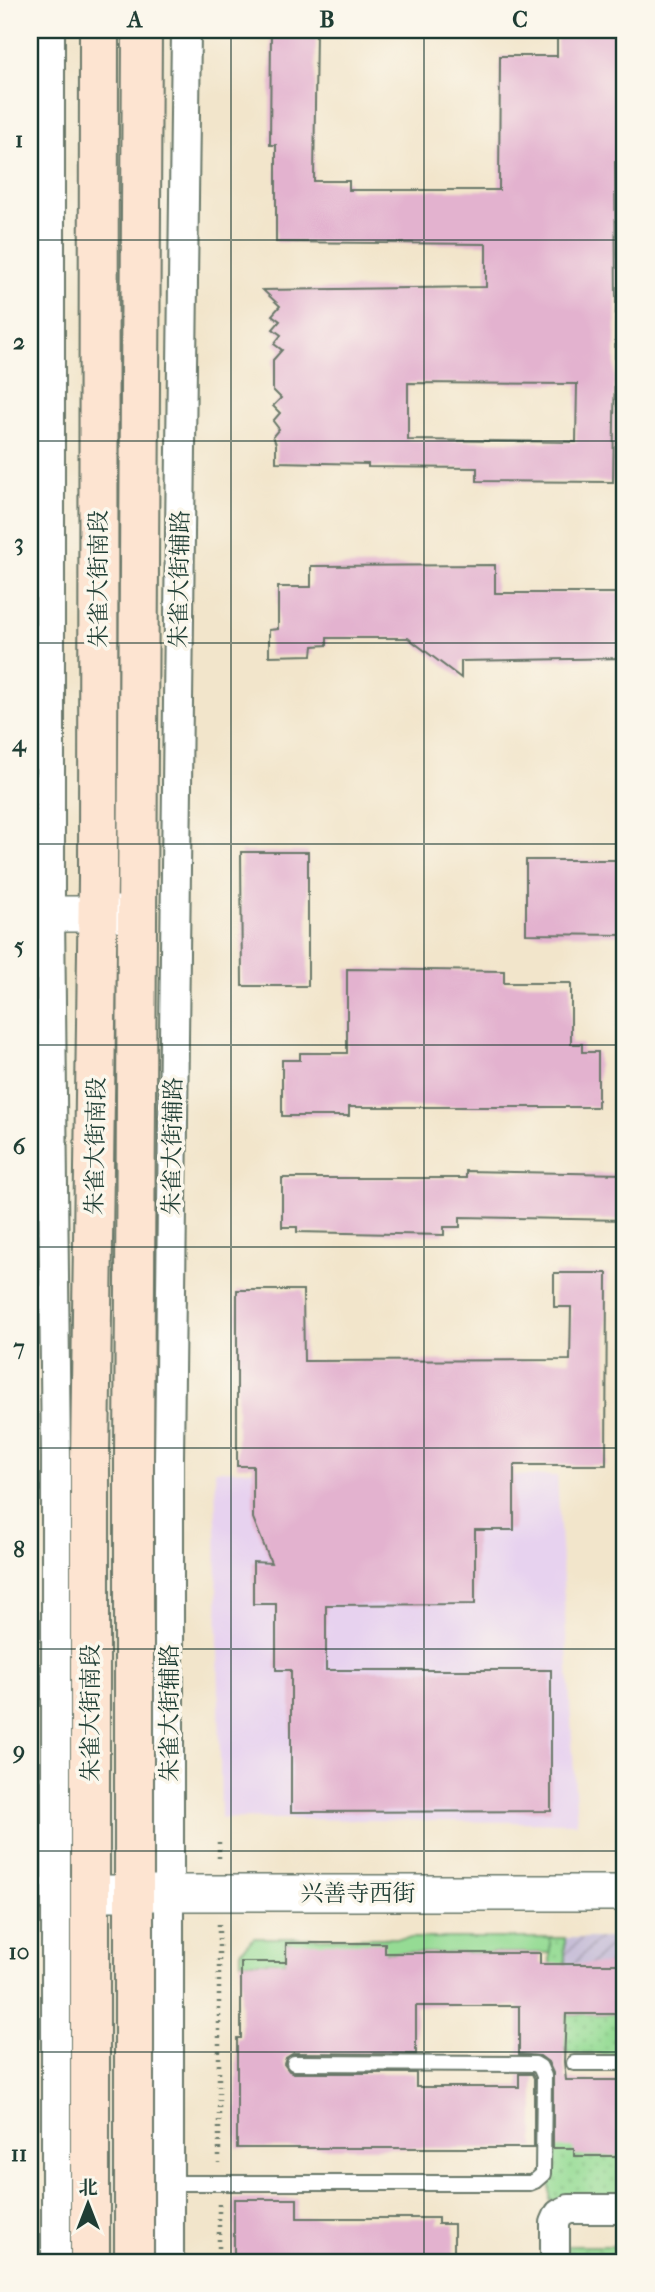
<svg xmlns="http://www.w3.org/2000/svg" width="655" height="2292" font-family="'IM FELL French Canon','Noto Serif SC',serif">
<defs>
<pattern id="industrial-furrows" width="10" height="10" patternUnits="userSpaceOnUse" patternTransform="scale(1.75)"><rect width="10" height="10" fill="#c8bfd8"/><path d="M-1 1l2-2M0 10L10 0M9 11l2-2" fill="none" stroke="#a29cb0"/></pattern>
<pattern id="garden-dots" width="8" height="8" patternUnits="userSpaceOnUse" patternTransform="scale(1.75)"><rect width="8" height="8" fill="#95db94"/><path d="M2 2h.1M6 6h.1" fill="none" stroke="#80bd80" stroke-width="1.8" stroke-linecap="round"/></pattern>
</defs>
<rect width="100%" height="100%" fill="#fbf7ec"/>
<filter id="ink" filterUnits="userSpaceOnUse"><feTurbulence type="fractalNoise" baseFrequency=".0143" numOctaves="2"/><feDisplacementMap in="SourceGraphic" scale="14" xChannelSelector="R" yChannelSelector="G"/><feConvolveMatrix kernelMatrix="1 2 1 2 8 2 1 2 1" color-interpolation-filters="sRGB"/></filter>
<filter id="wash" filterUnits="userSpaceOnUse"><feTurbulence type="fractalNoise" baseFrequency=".00686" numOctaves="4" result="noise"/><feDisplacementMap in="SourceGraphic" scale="28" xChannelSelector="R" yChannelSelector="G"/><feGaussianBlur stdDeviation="1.57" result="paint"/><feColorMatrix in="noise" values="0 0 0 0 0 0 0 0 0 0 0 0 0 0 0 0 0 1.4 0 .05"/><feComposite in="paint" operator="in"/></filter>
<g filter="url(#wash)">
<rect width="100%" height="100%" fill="#f2e5cb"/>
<!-- built -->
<polygon fill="#e7d2ef" points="215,1470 557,1476 577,1823 221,1818"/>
<!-- industrial -->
<rect fill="url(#industrial-furrows)" x="565" y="1938" width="60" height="26"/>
<!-- park -->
<polygon fill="#95db94" stroke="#5a8c64" stroke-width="2" points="254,1938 550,1938 550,1953 385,1953 286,1943 286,1962 241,1962 241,1951"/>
<!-- garden -->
<g fill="url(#garden-dots)" stroke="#5a8c64" stroke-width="2">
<polygon points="550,1938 565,1938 565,2014 625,2014 625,2054 566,2054 566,2049 550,2049"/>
<polygon points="566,2101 625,2101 625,2200 550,2200 550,2103 566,2103"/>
<rect x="566" y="2246" width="58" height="16"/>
</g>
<g id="blocks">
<!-- building -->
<g fill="#e3b2cf" fill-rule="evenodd">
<path d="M271,30H316L314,181H349V190H499L500,56H557V30H625V162H615L616,302L613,482L477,481V468L368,467V464L276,462V444L273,436L279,429L273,421L280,413L273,406L281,398L273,390V360L282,350L274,344L281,335L273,329L280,321L272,315L280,306L263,290L486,287V244L276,242V145H270ZM408,383L577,384L576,442L408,440Z"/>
<polygon points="495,565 495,593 620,593 620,617 625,617 625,658 461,661 461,678 408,638 327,638 327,645 313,646 312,655 269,656 269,630 278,629 278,587 311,587 311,566"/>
<polygon points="241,852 308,852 308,986 242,986"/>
<polygon points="526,860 625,860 625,935 526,934"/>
<polygon points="347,969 504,971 504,983 571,983 571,1044 582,1044 582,1052 598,1052 598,1107 349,1107 349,1116 282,1116 282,1060 300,1060 300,1053 347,1053"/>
<polygon points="466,1171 625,1174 625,1220 460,1217 460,1227 444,1227 444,1235 297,1232 297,1227 282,1227 282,1178 466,1178"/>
<polygon points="554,1273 607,1273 606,1465 514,1465 514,1530 475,1530 475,1604 326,1605 326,1670 551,1670 551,1811 291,1812 291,1670 276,1670 276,1604 253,1604 253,1562 271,1563 253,1518 253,1466 237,1466 237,1290 303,1290 304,1361 570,1360 571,1307 554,1307"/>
<polygon points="286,1943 385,1943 385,1953 540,1953 540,1964 625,1964 625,2014 566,2014 564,2062 566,2080 625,2080 625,2156 574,2156 574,2148 553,2148 553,2073 548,2062 540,2056 519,2054 519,2006 416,2006 416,2054 294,2053 286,2058 284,2064 289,2071 294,2073 416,2073 416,2087 519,2087 519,2074 532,2074 534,2078 534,2148 237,2148 237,2038 241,2038 241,1962 286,1962"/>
<polygon points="234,2199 297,2199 297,2218 438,2218 438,2224 454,2224 454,2262 234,2262"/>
</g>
</g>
</g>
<g filter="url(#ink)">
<use href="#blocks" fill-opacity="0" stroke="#697869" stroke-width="2"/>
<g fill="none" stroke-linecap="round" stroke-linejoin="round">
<!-- service casing -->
<g stroke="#697869" stroke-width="18">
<g id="service">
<polyline points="574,2063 625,2063"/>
<polyline points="165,2183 530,2183 535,2181 543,2174 544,2076 540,2067 535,2064 294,2063"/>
</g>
</g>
<!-- minor casing -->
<g stroke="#697869" stroke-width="32">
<g id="minor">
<polyline points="50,30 50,914 56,1458 56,2262"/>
<polyline points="169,2262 169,1458 186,30"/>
<polyline points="555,2262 555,2223 559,2214 569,2209 625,2209"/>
</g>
</g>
<!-- tertiary casing -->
<g stroke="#697869" stroke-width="38">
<g id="tertiary">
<polyline points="30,914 138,914"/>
<polyline points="90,1893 625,1893"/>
</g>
</g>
<!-- secondary casing -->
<g stroke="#697869" stroke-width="42">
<g id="secondary">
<polyline points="90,2262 90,1458 98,879 99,30"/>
<polyline points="134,2262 134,1458 142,30"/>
</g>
</g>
<!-- path -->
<g stroke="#697869" stroke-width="4.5" stroke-dasharray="2 5" stroke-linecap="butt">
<polyline points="219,1842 219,1862"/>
<polyline points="219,1924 219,2163"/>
<polyline points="219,2204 219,2262"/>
</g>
<!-- service -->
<use href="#service" stroke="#fff" stroke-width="14"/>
<!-- minor -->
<use href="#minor" stroke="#fff" stroke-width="28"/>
<!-- tertiary -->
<use href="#tertiary" stroke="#fff" stroke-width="35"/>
<!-- secondary -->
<use href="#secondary" stroke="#fde4d1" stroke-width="38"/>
</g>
</g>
<!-- grid -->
<path fill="none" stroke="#1f3d34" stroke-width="2" stroke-opacity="0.55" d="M231,30V2262M424,30V2262M30,240H625M30,441H625M30,643H625M30,844H625M30,1045H625M30,1247H625M30,1448H625M30,1649H625M30,1851H625M30,2052H625"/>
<g text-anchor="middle" stroke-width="7" stroke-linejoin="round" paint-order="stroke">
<!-- street labels -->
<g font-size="23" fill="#1f3d34" stroke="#fbf7ec">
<text transform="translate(98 579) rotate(-90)" y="8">朱雀大街南段</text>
<text transform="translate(179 579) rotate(-89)" y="8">朱雀大街辅路</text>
<text transform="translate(95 1146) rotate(-89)" y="8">朱雀大街南段</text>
<text transform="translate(172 1146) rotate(-89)" y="8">朱雀大街辅路</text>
<text transform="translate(90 1713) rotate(-90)" y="8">朱雀大街南段</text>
<text transform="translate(169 1713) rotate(-90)" y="8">朱雀大街辅路</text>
<text x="358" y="1901">兴善寺西街</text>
</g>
</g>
<!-- margin -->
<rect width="655" height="2292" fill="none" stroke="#fbf7ec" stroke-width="77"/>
<!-- north arrow -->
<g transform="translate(88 2204)" stroke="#fbf7ec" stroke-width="5" paint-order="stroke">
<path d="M0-5L12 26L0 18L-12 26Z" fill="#1f3d34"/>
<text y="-10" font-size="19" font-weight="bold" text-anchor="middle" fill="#1f3d34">北</text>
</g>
<rect x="38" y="38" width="578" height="2216" fill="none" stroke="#1f3d34" stroke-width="2.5"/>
<g font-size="23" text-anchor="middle" font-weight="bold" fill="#1f3d34">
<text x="135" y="27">A</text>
<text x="327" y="27">B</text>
<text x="520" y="27">C</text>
<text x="19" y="147">1</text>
<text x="19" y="349">2</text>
<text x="19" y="550">3</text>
<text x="19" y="751">4</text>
<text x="19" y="953">5</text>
<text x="19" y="1154">6</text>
<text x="19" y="1355">7</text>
<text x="19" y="1557">8</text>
<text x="19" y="1758">9</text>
<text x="19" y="1959">10</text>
<text x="19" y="2161">11</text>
</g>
</svg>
